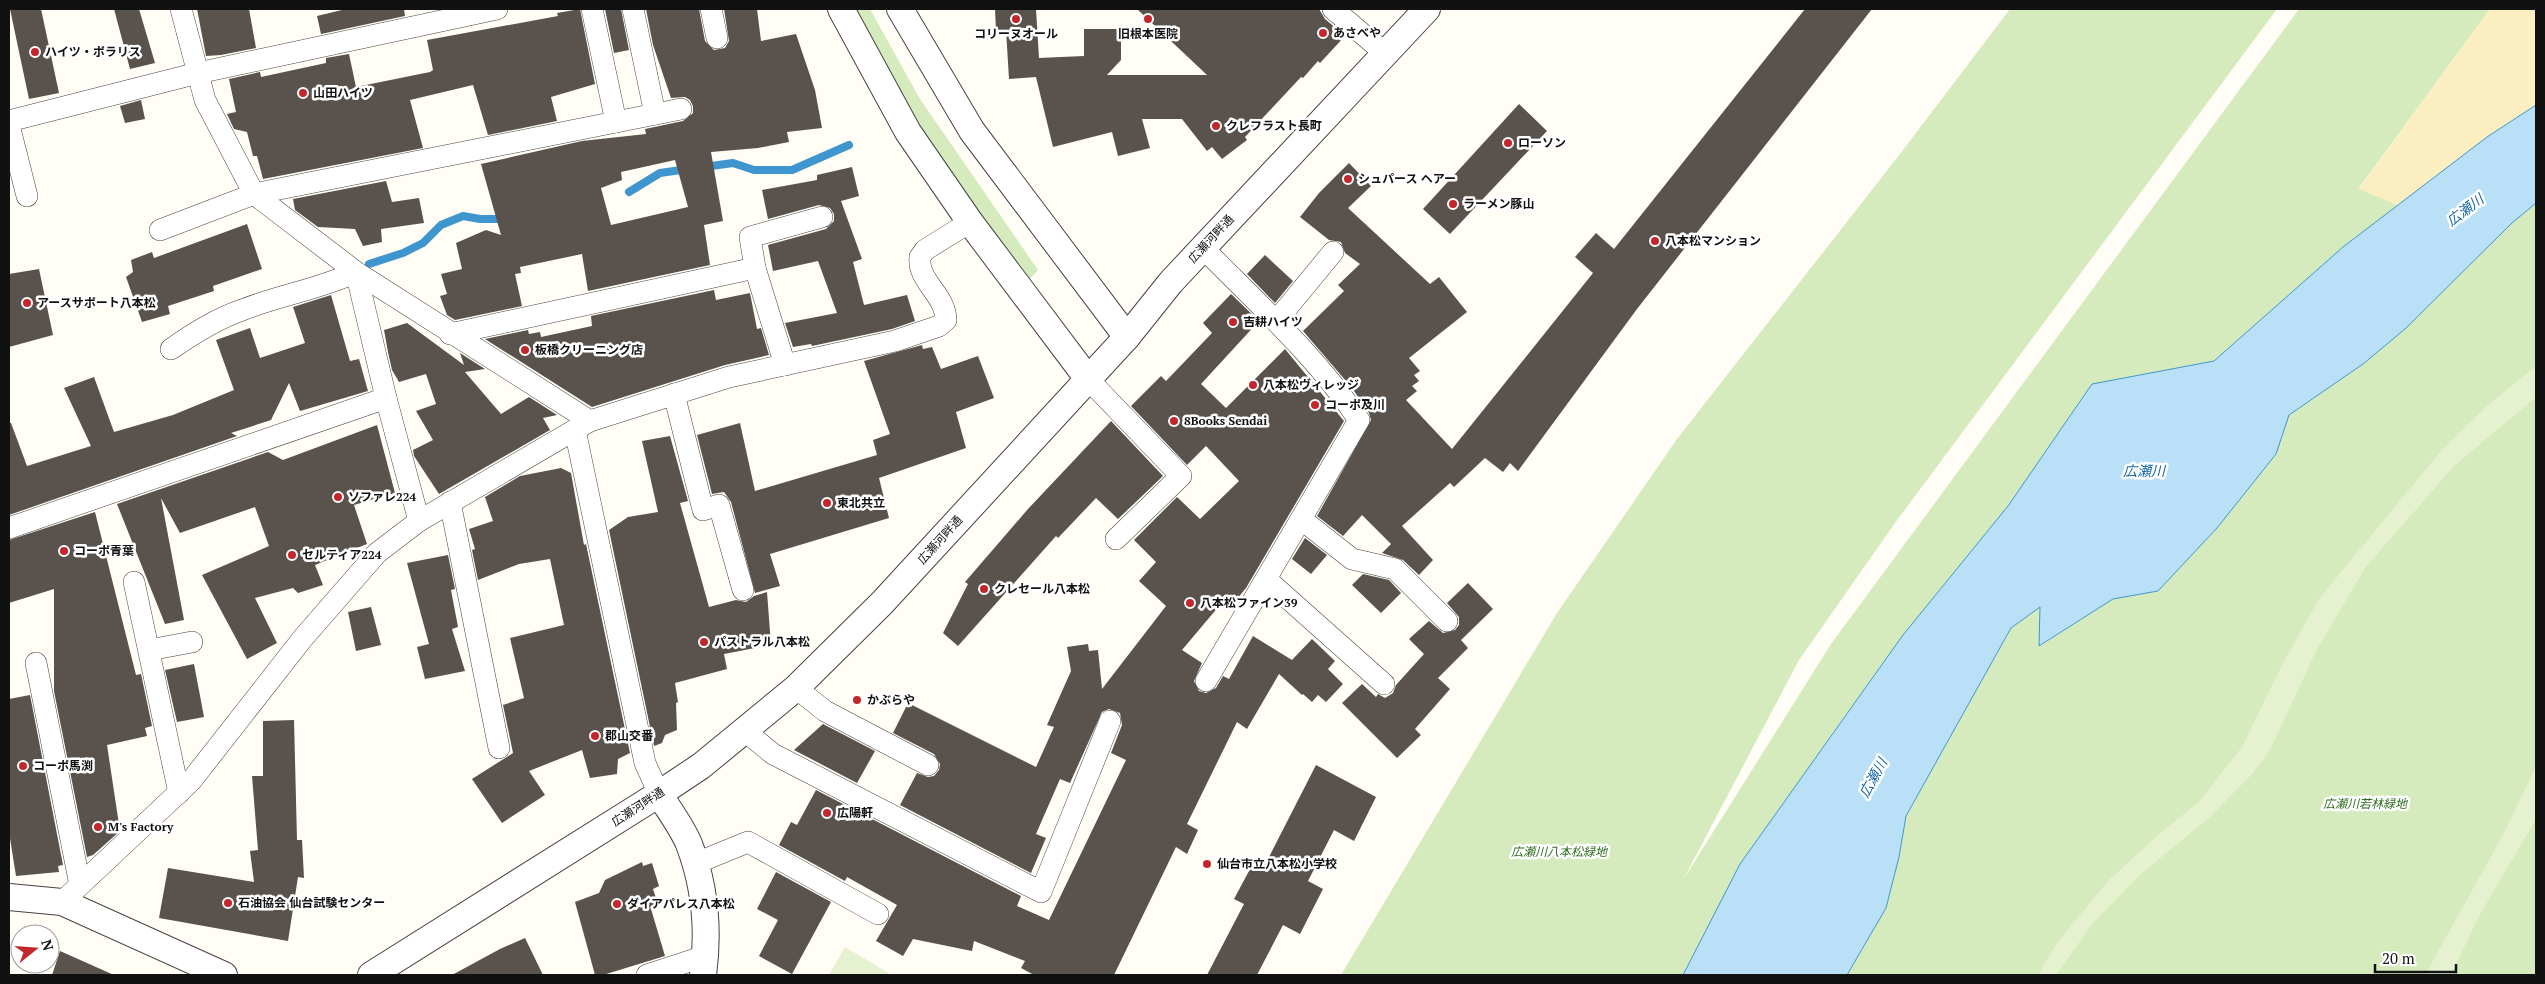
<svg xmlns="http://www.w3.org/2000/svg" width="2545" height="984" font-family="'PT Serif','Noto Sans JP',serif">
<rect width="100%" height="100%" fill="#fffdf5"/>
<!-- green -->
<g fill="#d5ebbd">
<polygon points="855,9 870,9 920,99 1038,270 1029,280 949,174 908,106"/>
<polygon points="2010,9 2277,9 1895,523 1799,660 1683,880 1831,644 2299,9 2490,9 2359,188 2399,206 2343,247 2214,361 2092,384 2008,506 1903,635 1741,864 1683,975 1341,975 1557,613 1677,439 1900,154"/>
<polygon points="2536,203 2536,975 1847,975 1886,908 1899,857 1906,816 2011,628 2040,606 2040,646 2113,599 2158,591 2217,528 2276,454 2289,415 2363,364 2405,329 2512,223"/>
</g>
<!-- sand -->
<polygon fill="#fbeec1" points="2490,9 2536,9 2536,105 2487,137 2399,206 2359,189"/>
<!-- pitch -->
<g fill="#e6f2cf">
<polygon points="2536,366 2536,397 2454,466 2365,568 2317,649 2270,750 2252,774 2210,817 2142,873 2093,923 2056,975 2038,975 2057,943 2108,881 2165,829 2199,802 2242,747 2283,663 2319,599 2441,451 2488,405"/>
<polygon points="2536,766 2536,819 2479,916 2451,975 2425,975 2503,835"/>
<polygon points="845,947 892,975 829,975"/>
</g>
<!-- water -->
<polygon fill="#b9e0f7" stroke="#3f96cf" points="2536,105 2536,203 2512,223 2405,329 2363,364 2289,415 2276,454 2217,528 2158,591 2113,599 2039,646 2040,607 2011,628 1906,816 1899,857 1886,908 1847,975 1683,975 1740,864 1903,635 2008,506 2092,384 2214,361 2343,247 2487,137"/>
<g fill="none" stroke-linecap="round" stroke-linejoin="round">
<!-- stream -->
<g stroke="#3f96cf" stroke-width="8">
<polyline points="704,167 733,163 754,170 792,170 849,145"/>
<polyline points="629,192 660,173 688,169"/>
<polyline points="369,264 403,253 423,243 441,225 463,216 480,219 507,219"/>
</g>
</g>
<!-- building -->
<g fill="#5a524d" fill-rule="evenodd">
<polygon points="10,9 41,9 59,93 29,99"/>
<polygon points="114,9 139,9 155,63 130,69"/>
<polygon points="197,9 249,9 256,48 221,55 206,56"/>
<polygon points="346,9 404,9 405,16 321,34 317,16"/>
<polygon points="580,9 595,84 551,97 557,121 488,135 473,85 410,100 423,148 263,179 257,156 253,156 247,132 234,129 227,114 236,112 229,79 260,72 261,77 326,63 326,58 349,54 356,87 430,72 433,70 427,40 558,16 557,13"/>
<polygon points="605,9 621,9 629,50 614,53"/>
<path d="M646,9H699L705,41L714,50L725,48L729,41L724,9H757L761,41L796,34L815,90L822,128L787,132L789,142L758,148L711,152L723,221L704,225L710,265L588,291L582,254L520,267L521,273L515,274L522,306L455,320L447,315L440,296L447,294L441,274L462,269L456,243L486,230L501,235L481,164L582,141L646,134L645,129L683,121L693,113V106L690,100L685,97L671,98L653,45ZM675,160L688,207L611,225L601,188L622,180L621,172Z"/>
<polygon points="995,9 1036,9 1039,58 1084,56 1084,29 1121,29 1121,60 1107,75 1207,75 1137,9 1319,9 1325,19 1345,36 1320,63 1318,61 1303,78 1301,77 1245,137 1247,140 1222,159 1212,147 1207,151 1182,119 1142,119 1150,148 1118,156 1112,132 1053,147 1036,77 1009,79 1006,30 996,31"/>
<polygon points="1805,9 1872,9 1637,309 1518,471 1510,463 1503,472 1485,458 1454,487 1450,483 1402,526 1433,560 1419,575 1403,560 1382,553 1391,544 1362,515 1343,536 1317,516 1371,420 1369,413 1352,388 1303,331 1344,291 1338,285 1360,264 1345,253 1341,242 1329,240 1300,217 1319,193 1349,163 1371,186 1348,208 1430,284 1439,277 1467,312 1409,358 1420,371 1414,375 1419,381 1412,386 1417,391 1406,400 1452,449 1593,273 1575,257 1596,233 1614,249"/>
<polygon points="141,100 145,119 125,123 120,106"/>
<polygon points="1519,104 1547,131 1450,234 1423,209"/>
<polygon points="852,167 859,196 841,201 862,259 853,262 864,305 907,295 915,321 892,329 812,346 811,344 793,347 785,323 837,313 818,261 773,271 768,245 826,229 834,221 834,214 830,208 819,205 768,219 762,190 817,180 817,175"/>
<polygon points="386,181 392,202 419,198 424,223 381,229 382,242 363,246 355,229 318,227 295,210 293,199"/>
<polygon points="247,224 262,269 213,286 214,291 168,306 170,314 142,322 126,277 133,272 131,260 152,252 154,258"/>
<polygon points="1265,255 1293,281 1275,303 1247,274"/>
<polygon points="39,269 53,335 9,347 9,274"/>
<polygon points="714,290 716,300 750,293 757,329 761,328 769,355 725,365 592,407 485,339 528,330 529,334 540,332 541,337 592,326 591,316"/>
<polygon points="1231,294 1259,321 1201,384 1226,408 1285,349 1344,421 1246,588 1232,605 1225,599 1182,650 1202,663 1194,681 1199,691 1206,693 1216,688 1223,676 1229,679 1253,636 1292,660 1312,639 1335,661 1328,669 1343,684 1326,702 1318,695 1312,702 1303,694 1302,695 1279,674 1247,729 1237,722 1187,824 1198,830 1187,854 1176,847 1114,975 1034,975 1021,968 1025,961 974,941 972,951 913,939 903,956 876,941 897,905 847,877 845,881 779,845 791,822 797,825 816,790 1021,896 1017,906 1049,920 1126,760 1111,753 1122,725 1120,713 1109,709 1102,712 1070,783 1060,779 1036,834 1046,838 1031,873 900,805 917,773 928,777 934,776 939,770 940,764 934,754 893,733 908,703 1036,767 1054,727 1047,725 1071,671 1067,647 1088,644 1089,651 1098,650 1102,689 1166,606 1139,581 1156,562 1134,540 1177,497 1200,519 1239,481 1206,446 1187,465 1131,406 1161,376 1166,381 1212,333 1203,323"/>
<polygon points="331,295 350,361 359,359 368,391 300,411 289,383 271,420 231,433 237,436 9,515 9,423 11,423 27,466 91,446 64,388 94,377 114,432 173,415 234,390 216,340 250,328 260,358 305,343 293,307"/>
<polygon points="407,323 464,365 460,353 485,369 465,372 501,414 529,397 557,415 543,418 550,430 439,494 414,456 413,450 433,440 416,411 436,404 426,374 399,382 392,370 388,352 384,330"/>
<polygon points="922,345 923,349 932,347 941,369 978,356 994,398 956,412 966,448 879,478 889,518 770,554 780,586 755,593 731,502 724,492 712,494 697,435 740,423 755,491 877,455 873,440 890,434 864,361"/>
<polygon points="1111,421 1163,476 1118,519 1096,498 1058,538 1056,536 958,646 943,633 968,584 965,582 1028,509"/>
<polygon points="377,425 395,493 354,505 367,544 315,565 323,585 298,593 293,588 255,598 277,643 247,659 202,575 269,546 255,507 180,533 161,498 184,620 165,624 117,504 268,452 283,460"/>
<polygon points="670,436 688,501 680,503 709,607 736,600 746,602 754,596 767,592 771,645 724,654 727,669 675,683 678,702 676,703 677,730 665,735 662,743 654,746 609,530 628,517 658,512 642,441"/>
<polygon points="561,468 571,473 584,545 586,544 630,753 618,759 617,774 590,778 582,750 529,771 545,795 502,823 472,779 513,753 503,705 524,698 510,638 564,625 550,559 519,564 478,580 472,550 475,549 469,529 493,521 485,497 520,476"/>
<polygon points="95,512 136,675 141,674 152,726 145,728 147,736 107,745 120,831 93,855 87,857 54,691 54,589 9,603 9,540"/>
<polygon points="1305,538 1327,555 1311,574 1292,559"/>
<polygon points="448,555 455,589 451,590 458,627 452,629 465,671 425,679 417,647 429,644 407,563"/>
<polygon points="1363,574 1389,580 1401,593 1381,613 1352,585"/>
<polygon points="1468,583 1493,609 1461,640 1468,648 1438,678 1450,689 1415,729 1421,735 1397,758 1342,703 1362,684 1376,697 1378,694 1385,698 1393,693 1396,685 1424,654 1409,639 1429,621 1443,633 1455,630 1459,625 1459,617 1447,603"/>
<polygon points="371,607 381,645 356,651 348,612"/>
<polygon points="194,664 204,717 177,722 165,670"/>
<polygon points="30,695 63,865 58,866 59,872 16,876 9,832 9,699"/>
<polygon points="294,720 297,840 302,840 304,878 298,877 288,941 159,918 168,868 254,882 250,851 258,850 252,776 263,776 263,721"/>
<polygon points="823,724 875,751 857,783 794,750"/>
<polygon points="1316,765 1376,797 1354,841 1334,830 1308,881 1323,889 1300,934 1283,925 1257,975 1207,975 1244,904 1234,899 1257,856 1267,861"/>
<polygon points="642,862 643,866 652,863 659,886 653,889 659,907 651,909 665,956 603,975 595,975 575,902 599,893 605,880"/>
<polygon points="776,872 831,902 792,974 759,956 778,920 757,909"/>
<polygon points="525,938 543,975 452,975 500,949"/>
<polygon points="60,951 114,975 52,975"/>
</g>
<g fill="none" stroke-linecap="round" stroke-linejoin="round">
<!-- minor casing -->
<g stroke="#444" stroke-width="22">
<g id="minor">
<polyline points="181,9 205,100 254,194 356,272 590,421"/>
<polyline points="592,9 616,122"/>
<polyline points="633,9 655,114"/>
<polyline points="711,9 717,38"/>
<polyline points="1333,9 1386,54"/>
<polyline points="9,121 198,73 497,9"/>
<polyline points="9,125 27,196"/>
<polyline points="160,230 254,194 681,109"/>
<path d="M1203,248C1258,304 1315,355 1359,420L1206,681"/>
<polyline points="1277,320 1333,252"/>
<polyline points="450,334 755,268"/>
<path d="M171,349C194,333 216,319 242,310C280,295 320,289 356,272L386,398L419,521"/>
<polyline points="785,365 755,268 750,237 822,217"/>
<polyline points="1088,379 1181,476 1116,539"/>
<polyline points="674,394 703,510 719,505 743,590"/>
<polyline points="575,430 645,763 659,794"/>
<polyline points="450,502 499,748"/>
<polyline points="1301,519 1352,559 1395,569 1447,621"/>
<polyline points="9,528 386,398"/>
<polyline points="1266,579 1384,684"/>
<polyline points="134,582 179,793"/>
<polyline points="149,650 192,642"/>
<polyline points="36,663 80,885"/>
<polyline points="796,688 825,711 928,765"/>
<polyline points="745,731 773,754 1041,892 1110,721"/>
<polyline points="694,864 748,842 878,914"/>
<path d="M62,902L191,781L303,638L377,553L419,521L590,421L729,377L895,341L939,326L946,320C946,295 917,281 920,257L925,250L970,222"/>
<polyline points="647,975 705,956"/>
</g>
</g>
<!-- tertiary casing -->
<g stroke="#444" stroke-width="28">
<g id="tertiary">
<polyline points="841,9 908,132 970,222 1088,379"/>
<polyline points="900,9 972,131 1127,337"/>
<path d="M659,794C669,810 682,827 689,844C705,886 709,931 703,975"/>
<polyline points="9,897 62,902 224,975"/>
<polyline points="371,975 659,794 701,766 796,688 882,603 1127,337 1171,282 1427,9"/>
</g>
</g>
<!-- minor -->
<use href="#minor" stroke="#fff" stroke-width="21"/>
<!-- tertiary -->
<use href="#tertiary" stroke="#fff" stroke-width="26"/>
</g>
<!-- markers -->
<g fill="#c4262e" stroke="#fff" stroke-width="2">
<circle cx="1016" cy="19" r="5"/>
<circle cx="1148" cy="19" r="5"/>
<circle cx="1323" cy="33" r="5"/>
<circle cx="35" cy="52" r="5"/>
<circle cx="303" cy="93" r="5"/>
<circle cx="1216" cy="126" r="5"/>
<circle cx="1508" cy="143" r="5"/>
<circle cx="1348" cy="179" r="5"/>
<circle cx="1453" cy="204" r="5"/>
<circle cx="1655" cy="241" r="5"/>
<circle cx="27" cy="303" r="5"/>
<circle cx="1233" cy="322" r="5"/>
<circle cx="525" cy="350" r="5"/>
<circle cx="1253" cy="385" r="5"/>
<circle cx="1315" cy="405" r="5"/>
<circle cx="1174" cy="421" r="5"/>
<circle cx="338" cy="497" r="5"/>
<circle cx="827" cy="503" r="5"/>
<circle cx="64" cy="551" r="5"/>
<circle cx="292" cy="555" r="5"/>
<circle cx="984" cy="589" r="5"/>
<circle cx="1190" cy="603" r="5"/>
<circle cx="704" cy="642" r="5"/>
<circle cx="857" cy="700" r="5"/>
<circle cx="595" cy="736" r="5"/>
<circle cx="23" cy="766" r="5"/>
<circle cx="827" cy="813" r="5"/>
<circle cx="98" cy="827" r="5"/>
<circle cx="1207" cy="864" r="5"/>
<circle cx="228" cy="903" r="5"/>
<circle cx="617" cy="904" r="5"/>
</g>
<g text-anchor="middle" stroke-width="5" stroke-linejoin="round" paint-order="stroke">
<!-- poi labels -->
<g font-size="12" font-weight="bold" fill="#111" stroke="#fff" text-anchor="start">
<text x="1333" y="37">あさべや</text>
<text x="1016" y="38" text-anchor="middle">コリーヌオール</text>
<text x="1148" y="38" text-anchor="middle">旧根本医院</text>
<text x="45" y="56">ハイツ・ポラリス</text>
<text x="313" y="97">山田ハイツ</text>
<text x="1226" y="130">クレフラスト長町</text>
<text x="1518" y="147">ローソン</text>
<text x="1358" y="183">シュパース ヘアー</text>
<text x="1463" y="208">ラーメン豚山</text>
<text x="1665" y="245">八本松マンション</text>
<text x="37" y="307">アースサポート八本松</text>
<text x="1243" y="326">吉耕ハイツ</text>
<text x="535" y="354">板橋クリーニング店</text>
<text x="1263" y="389">八本松ヴィレッジ</text>
<text x="1325" y="409">コーポ及川</text>
<text x="1184" y="425">8Books Sendai</text>
<text x="348" y="501">ソファレ224</text>
<text x="837" y="507">東北共立</text>
<text x="74" y="555">コーポ青葉</text>
<text x="302" y="559">セルティア224</text>
<text x="994" y="593">クレセール八本松</text>
<text x="1200" y="607">八本松ファイン39</text>
<text x="714" y="646">パストラル八本松</text>
<text x="867" y="704">かぶらや</text>
<text x="605" y="740">郡山交番</text>
<text x="33" y="770">コーポ馬渕</text>
<text x="837" y="817">広陽軒</text>
<text x="108" y="831">M's Factory</text>
<text x="1217" y="868">仙台市立八本松小学校</text>
<text x="238" y="907">石油協会 仙台試験センター</text>
<text x="627" y="908">ダイアパレス八本松</text>
</g>
<!-- street labels -->
<g font-size="12" fill="#111" stroke="#fff">
<text transform="translate(1211 239) rotate(-47)" y="4">広瀬河畔通</text>
<text transform="translate(940 540) rotate(-48)" y="4">広瀬河畔通</text>
<text transform="translate(638 807) rotate(-33)" y="4">広瀬河畔通</text>
</g>
<!-- park labels -->
<g font-size="12" font-style="italic" fill="#2f6b1f" stroke="#fff">
<text x="2365" y="808">広瀬川若林緑地</text>
<text x="1559" y="856">広瀬川八本松緑地</text>
</g>
<!-- water labels -->
<g font-size="14" font-style="italic" fill="#1768a6" stroke="#fff">
<text transform="translate(2465 210) rotate(-37)" y="5">広瀬川</text>
<text x="2144" y="476">広瀬川</text>
<text transform="translate(1873 778) rotate(-61)" y="5">広瀬川</text>
</g>
</g>
<!-- border -->
<rect width="2545" height="984" fill="none" stroke="#111111" stroke-width="20"/>
<!-- north arrow -->
<g transform="translate(35 949) rotate(73)"><circle r="24" fill="#ffffff" stroke="#a0a0a0"/>
<path d="M0-4L9 19L0 12L-9 19Z" fill="#c4262e"/>
<text y="-8" font-size="14" font-weight="bold" text-anchor="middle" fill="#111111">N</text>
</g>
<!-- scale -->
<path d="M2375 964v8h81v-8" fill="none" stroke="#111111" stroke-width="2.5"/>
<text x="2382" y="964" font-size="15" fill="#111111" stroke="#ffffff" stroke-width="4" paint-order="stroke">20 m</text>
</svg>
